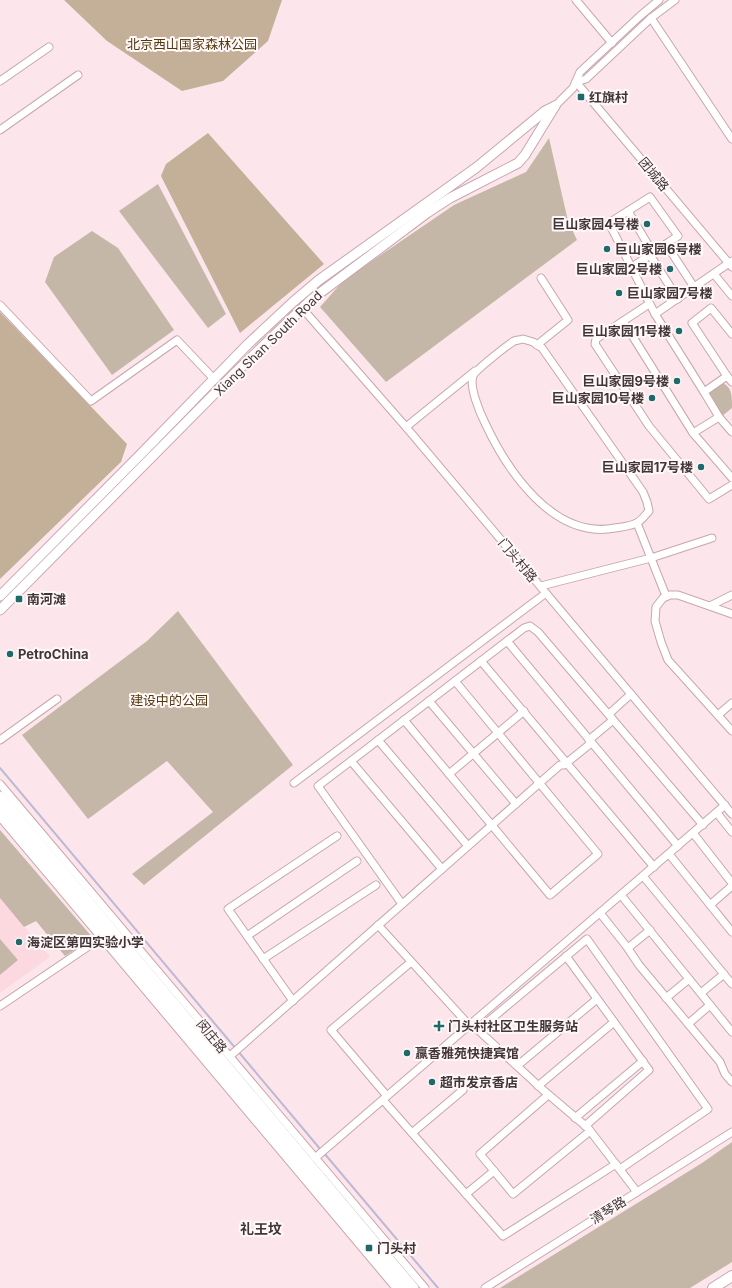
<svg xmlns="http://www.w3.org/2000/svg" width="732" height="1288" font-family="Inter,'Noto Sans SC',sans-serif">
<rect width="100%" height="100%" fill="#fce6eb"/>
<!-- built -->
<polygon fill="#fcd9e0" points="0,898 50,957 0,993"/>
<!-- green -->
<g fill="#c5b7a7">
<polygon points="549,138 568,221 577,240 386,382 320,307 344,280 454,205 526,172"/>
<polygon points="158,184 226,314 208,328 119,211"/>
<polygon points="92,231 118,248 174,330 112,375 45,282 54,257"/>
<path d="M722,383C732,386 732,397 732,408L721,417L706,396Z"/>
<polygon points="178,611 293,765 144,885 132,874 213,812 167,761 88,819 22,735 147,641"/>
<polygon points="0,830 93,938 65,956 36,921 24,927 0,898"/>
<polygon points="0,939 18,960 0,975"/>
<polygon points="732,1142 732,1262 690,1288 500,1288 702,1163"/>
</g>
<!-- forest -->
<g fill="#c4b098">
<polygon points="64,0 282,0 268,41 223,81 182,91 107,41"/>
<polygon points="208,133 324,264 240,333 161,176 166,164"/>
<polygon points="0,312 127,444 121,462 0,579"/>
</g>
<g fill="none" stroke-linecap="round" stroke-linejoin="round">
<!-- stream -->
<g stroke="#beb8d5" stroke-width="2">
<polyline points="0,768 321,1150"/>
<polyline points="324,1153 438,1288"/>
</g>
<!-- minor casing -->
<g stroke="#c8a6ad" stroke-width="9">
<g id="minor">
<polyline points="576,0 612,43"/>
<polyline points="651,18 732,139"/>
<polyline points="0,81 49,47"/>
<polyline points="576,82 732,267"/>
<polyline points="576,82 586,79 651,18 675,0"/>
<polyline points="555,106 573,88 580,72 640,16 659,0"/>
<polyline points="0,130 78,75"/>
<polyline points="628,211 653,253"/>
<polyline points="666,244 694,287"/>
<polyline points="650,255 678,299"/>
<polyline points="732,261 655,314 704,392 727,376 692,323 711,308 732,334"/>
<polyline points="632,267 678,236 650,197 609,223 655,314"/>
<polyline points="714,274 732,296"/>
<polyline points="649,304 596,339 595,344 649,426 709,499 732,485"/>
<polyline points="0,305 91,401 177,340 214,379"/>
<polyline points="302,308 406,427 732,814"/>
<polyline points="623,321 693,433 732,478"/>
<path d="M523,339L533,342L542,348L643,492L647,502L649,511C645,515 642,520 638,522C633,526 621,527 615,528C553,540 507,470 485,423C480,413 469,387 473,376C475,370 508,345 514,341C517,340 520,340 523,339Z"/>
<polyline points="537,345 568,320 541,278"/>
<polyline points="727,376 732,382"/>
<polyline points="704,392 719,417 732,432"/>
<polyline points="406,427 475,371"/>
<polyline points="693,433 719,417"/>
<polyline points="637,523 666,596"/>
<polyline points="541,586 651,558 712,538"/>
<polyline points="710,606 732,595"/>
<polyline points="732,614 678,595 670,595 663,598 656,607 655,621 661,642 668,660 732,731"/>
<polyline points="507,641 678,846"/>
<polyline points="481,661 654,867"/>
<polyline points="429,701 516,804"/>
<polyline points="718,715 732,703"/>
<polyline points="404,720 550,895 598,854 455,681"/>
<polyline points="0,740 57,699"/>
<polyline points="378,740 468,846"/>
<polyline points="351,761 318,786 402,904"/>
<polyline points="449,774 524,711"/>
<polyline points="294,783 546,593"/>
<polyline points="0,784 425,1288"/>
<polyline points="717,813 732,832"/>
<polyline points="0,817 396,1288"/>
<polyline points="693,833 732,883"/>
<polyline points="669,854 732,932"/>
<polyline points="442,869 351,761 524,628 530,626 538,632 703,825"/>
<polyline points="643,876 732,984"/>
<polyline points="621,895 732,1032"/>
<polyline points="710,905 732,886"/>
<polyline points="600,913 627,947 639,965 720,1062 725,1074 732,1082"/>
<polyline points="378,925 469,1025 478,1030 543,1090 588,1128 637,1192"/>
<polyline points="247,936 357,861"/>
<polyline points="628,948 650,930"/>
<polyline points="566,956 649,1070 585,1126"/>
<polyline points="263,959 376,885"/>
<polyline points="701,993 724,974"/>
<polyline points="666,998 689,979"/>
<polyline points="293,1001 228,909 337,836"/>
<polyline points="0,1006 105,935"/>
<polyline points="688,1024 710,1005"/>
<polyline points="478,1030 587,939 708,1109 620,1169"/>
<polyline points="230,1056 560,765 564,765 590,744 589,740 613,720 609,714 631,694"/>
<polyline points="517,1066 597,999"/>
<polyline points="538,1086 614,1022"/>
<polyline points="463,1090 412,1133 503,1236 616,1164"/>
<polyline points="548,1095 480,1154 513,1194 590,1131"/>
<polyline points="387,1096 331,1030 411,962"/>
<polyline points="383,1100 412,1133"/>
<polyline points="575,1118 643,1061"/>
<polyline points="315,1158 725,805"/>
<polyline points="466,1194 494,1171"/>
<polyline points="485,1288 732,1132"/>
</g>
</g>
<!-- major casing -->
<g stroke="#c8a6ad" stroke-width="11">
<g id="major">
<polyline points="0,596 141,454 248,344 293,302 319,280 477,167 545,111 555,106"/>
<polyline points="0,610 237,371 312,299 427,213 450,198 518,163 525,155 555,106"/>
<polyline points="0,796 414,1288"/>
<polyline points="0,807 405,1288"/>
</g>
</g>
<!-- highway casing -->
<g stroke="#c8a6ad" stroke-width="12">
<polyline id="highway" points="713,1288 732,1276"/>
</g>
<!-- minor -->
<use href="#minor" stroke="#fff" stroke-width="7"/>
<!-- major -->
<use href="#major" stroke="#fff" stroke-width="9"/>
<!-- highway -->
<use href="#highway" stroke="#fff" stroke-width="10"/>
</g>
<!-- markers -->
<g fill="#1d6a69" stroke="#fff8f9" stroke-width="1.5">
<rect x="577" y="93" width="8" height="8" rx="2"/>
<circle cx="647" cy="224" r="4"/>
<circle cx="607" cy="249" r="4"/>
<circle cx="670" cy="269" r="4"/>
<circle cx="619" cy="293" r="4"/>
<circle cx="679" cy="331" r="4"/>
<circle cx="677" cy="381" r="4"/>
<circle cx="652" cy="398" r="4"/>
<circle cx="701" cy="467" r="4"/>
<rect x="15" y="595" width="8" height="8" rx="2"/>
<circle cx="10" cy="654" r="4"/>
<circle cx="19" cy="942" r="4"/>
<path d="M437 1020h4v4h4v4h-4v4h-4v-4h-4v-4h4z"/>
<circle cx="407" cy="1053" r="4"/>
<circle cx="432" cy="1082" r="4"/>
<rect x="365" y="1244" width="8" height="8" rx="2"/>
</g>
<g text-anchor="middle" stroke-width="4" stroke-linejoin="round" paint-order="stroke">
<!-- park labels -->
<g font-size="13" fill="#56380d" stroke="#fff8f9">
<text x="192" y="49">北京西山国家森林公园</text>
<text x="169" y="705">建设中的公园</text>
</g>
<!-- poi labels -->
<g font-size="13" font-weight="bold" fill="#423538" stroke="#fff8f9" text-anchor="start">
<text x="589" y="102">红旗村</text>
<text x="639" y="229" text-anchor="end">巨山家园4号楼</text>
<text x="615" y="254">巨山家园6号楼</text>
<text x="662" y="274" text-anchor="end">巨山家园2号楼</text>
<text x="627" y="298">巨山家园7号楼</text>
<text x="671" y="336" text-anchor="end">巨山家园11号楼</text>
<text x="669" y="386" text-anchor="end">巨山家园9号楼</text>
<text x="644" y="403" text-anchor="end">巨山家园10号楼</text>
<text x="693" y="472" text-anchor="end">巨山家园17号楼</text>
<text x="27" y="604">南河滩</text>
<text x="18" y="659">PetroChina</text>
<text x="27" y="947">海淀区第四实验小学</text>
<text x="448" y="1031">门头村社区卫生服务站</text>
<text x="415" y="1058">赢香雅苑快捷宾馆</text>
<text x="440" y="1087">超市发京香店</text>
<text x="377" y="1253">门头村</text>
</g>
<!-- street labels -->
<g font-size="13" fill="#423538" stroke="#fff8f9">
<text transform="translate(654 174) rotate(50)" y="5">团城路</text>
<text transform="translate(268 343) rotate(-44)" y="5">Xiang Shan South Road</text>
<text transform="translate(518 560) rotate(50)" y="5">门头村路</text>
<text transform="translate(212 1036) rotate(50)" y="5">闵庄路</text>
<text transform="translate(608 1210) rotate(-32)" y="5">清琴路</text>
</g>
<!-- neighbourhood labels -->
<g font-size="14" font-weight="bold" fill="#423538" stroke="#fff8f9">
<text x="261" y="1234">礼王坟</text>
</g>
</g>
</svg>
